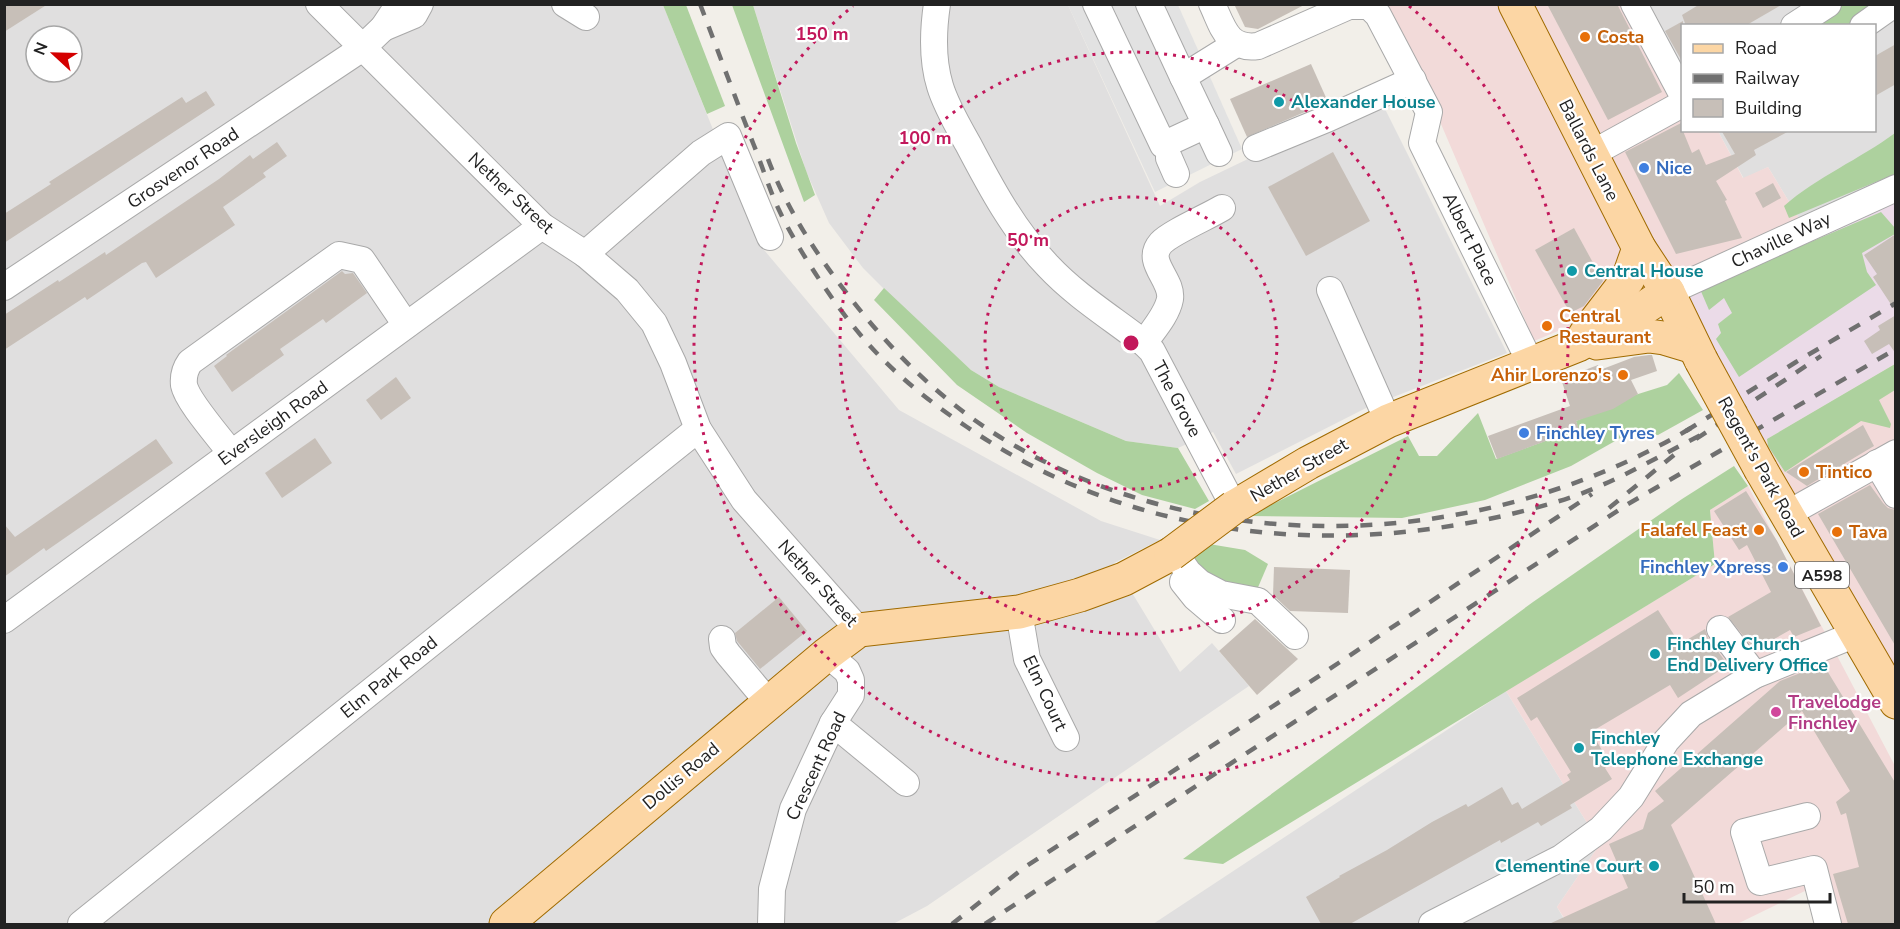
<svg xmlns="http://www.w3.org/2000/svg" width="1900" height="929" font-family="'Nunito Sans',sans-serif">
<rect width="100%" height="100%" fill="#f2efe9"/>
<!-- residential -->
<g fill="#e0dfdf" fill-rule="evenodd">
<path d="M5,5H663L759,244L899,410L1101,521L1160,540L1114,563L1180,672L1212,643L1249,686L927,906L893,924H5ZM36,36H72V72H36Z"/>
<polygon points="753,5 1068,5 1160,206 1200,182 1250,158 1382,103 1507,353 1370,406 1236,474 1213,432 1178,448 1126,441 999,387 971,370 896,301 863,268 829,223 806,171"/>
<polygon points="1647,5 1895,5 1895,189 1805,228 1768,167 1744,179 1718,131 1874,130 1874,26 1682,26 1682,67"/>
<polygon points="1506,691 1600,844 1557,907 1567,924 1153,924"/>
</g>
<!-- commercial -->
<g fill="#f2dad9">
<polygon points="1384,5 1647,5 1682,66 1682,130 1718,131 1743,178 1768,167 1805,228 1534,341 1417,68"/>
<polygon points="1895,364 1895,703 1750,449"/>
<polygon points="1748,486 1895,766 1895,924 1827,924 1809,889 1737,924 1568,924 1557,907 1600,844 1506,691 1715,564 1710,510"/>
</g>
<!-- industrial -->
<polygon fill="#ebdbe8" points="1895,189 1895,364 1750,449 1668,292"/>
<!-- forest -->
<g fill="#add19e">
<polygon points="663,5 686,5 725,106 707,114"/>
<polygon points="732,5 753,5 796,143 815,195 804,202"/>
<polygon points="1841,5 1881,5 1847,25 1809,26"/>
<path d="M1895,133V174L1789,218L1784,206C1817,177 1860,159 1895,133Z"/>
<polygon points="1881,212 1895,228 1895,234 1862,253 1867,272 1876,285 1739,377 1716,339 1721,333 1718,324 1732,313 1724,298 1709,310 1700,289"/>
<polygon points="884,288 971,370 999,387 1126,441 1178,448 1209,501 1195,509 1142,495 1097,473 1027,433 957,385 874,300"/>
<polygon points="1895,364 1895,390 1879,400 1891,424 1890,428 1861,421 1785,472 1768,446 1767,439"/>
<polygon points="1679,373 1703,410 1658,435 1631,432 1571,466 1485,500 1402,518 1249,516 1408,436 1419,456 1437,456 1478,413 1496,459 1578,429 1576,421 1635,395 1667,385"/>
<polygon points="1734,466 1748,486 1710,510 1715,564 1223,864 1183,859 1533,602 1682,499"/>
<polygon points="1209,544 1245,550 1268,564 1256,592 1216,584 1189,562"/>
</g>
<!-- parking -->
<polygon fill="#e2e2e2" points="1068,5 1178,5 1242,149 1155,192"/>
<!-- building -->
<g fill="#c7bfb8">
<polygon points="4,4 48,4 4,32"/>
<polygon points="1234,4 1306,4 1258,29 1245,27"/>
<polygon points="1547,4 1617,4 1662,92 1608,120"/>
<polygon points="1700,4 1783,4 1745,26 1686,26 1682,15"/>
<polygon points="1683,21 1683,63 1665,31"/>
<polygon points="1896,44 1896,84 1875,96 1875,56"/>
<polygon points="1311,64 1328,102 1247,137 1230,99"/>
<polygon points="206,91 215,105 4,243 4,214 51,184 49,182 182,97 186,103"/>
<polygon points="1683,122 1683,131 1692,153 1699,149 1706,165 1735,154 1721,130 1791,130 1754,150 1756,155 1716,181 1727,200 1725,201 1742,238 1676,254 1625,152"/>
<polygon points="277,142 287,156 263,173 266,177 223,207 235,225 156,278 146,262 142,263 87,300 85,297 4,350 4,315 58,280 59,282 105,252 106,255 219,179 250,155 253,159"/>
<polygon points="1333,152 1370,221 1306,256 1268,187"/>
<polygon points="1773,183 1781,198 1763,208 1755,193"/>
<polygon points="1574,228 1603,281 1584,306 1570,313 1535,250"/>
<polygon points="1896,234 1896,312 1873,277 1877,274 1864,255"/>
<polygon points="342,271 345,274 353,273 367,293 326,323 323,319 280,349 284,355 232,392 214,366 227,356 226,355"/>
<polygon points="1896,315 1896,354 1889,344 1872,354 1864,341 1880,330 1878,326"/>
<polygon points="1649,355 1652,355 1657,371 1631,380 1638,394 1613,409 1576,421 1579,429 1497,459 1488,436 1570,406 1561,379 1598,365 1600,370 1634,357"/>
<polygon points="396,377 411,398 381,420 366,400"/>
<polygon points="1863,425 1874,446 1807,486 1786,472"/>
<polygon points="315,438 332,463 282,498 265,473"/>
<polygon points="156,439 173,463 46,551 44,548 4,577 4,524 15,537"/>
<polygon points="1870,485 1883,503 1888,508 1896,510 1896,647 1818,514"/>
<polygon points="1746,491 1777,541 1821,626 1794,637 1790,630 1755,650 1728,617 1771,592 1747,545 1739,550 1714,511"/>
<polygon points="1274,567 1350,570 1348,613 1290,611 1273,595"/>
<polygon points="779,597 807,631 760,669 737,641 735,633"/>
<polygon points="1658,610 1680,644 1705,629 1708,638 1728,665 1678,698 1670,685 1591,732 1611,765 1605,768 1612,779 1570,805 1572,808 1541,826 1538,822 1501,843 1500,840 1350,924 1321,924 1306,897 1340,877 1339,876 1387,850 1432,822 1466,804 1468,807 1502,787 1512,805 1518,802 1522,809 1570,780 1567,775 1571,772 1537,717 1531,721 1517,698"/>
<polygon points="1255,619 1298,659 1257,695 1219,651"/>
<polygon points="1823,664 1896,784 1896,924 1848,924 1833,874 1859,867 1846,813 1841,815 1836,802 1850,791 1802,711 1671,825 1716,924 1549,924 1628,888 1609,844 1643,829 1648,813 1664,801 1655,791 1780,681"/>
</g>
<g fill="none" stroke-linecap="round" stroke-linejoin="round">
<!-- minor casing -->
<g stroke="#a9a9a9" stroke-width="28">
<g id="minor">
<polyline points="319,4 542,226 585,254 627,290 654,323 673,363 698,429 744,500 859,630"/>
<polyline points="565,4 586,17"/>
<path d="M937,4C933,31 932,60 940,86C946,106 958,126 968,144C990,186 1014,231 1048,266C1076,296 1112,318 1144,343L1152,351L1234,507"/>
<polyline points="1096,4 1163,145 1206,125 1183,77 1236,44"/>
<polyline points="1149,4 1183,77"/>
<path d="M1212,4C1223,27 1227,50 1258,46L1349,6H1369L1378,15L1429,112L1422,143L1531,364"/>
<polyline points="1634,4 1682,94"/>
<polyline points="1794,26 1828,4"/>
<polyline points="1863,26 1894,4"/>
<polyline points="383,28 414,15 420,4"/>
<polyline points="1206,125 1219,153"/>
<polyline points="1256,148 1329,118 1413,80"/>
<polyline points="1591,154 1682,104"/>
<polyline points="1169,158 1176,174"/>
<polyline points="585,254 701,153 728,136 770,237"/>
<polyline points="4,287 361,49 383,28 399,4"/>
<polyline points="1330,290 1388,421"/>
<polyline points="1668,292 1896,188"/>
<path d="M1144,343C1153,330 1167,315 1170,299C1173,279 1144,262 1161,243C1170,233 1209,216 1222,208"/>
<path d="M231,453C220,438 187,401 184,385C183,376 185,369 190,362L339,255L362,260L406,325"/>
<polyline points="1877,463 1896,495"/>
<polyline points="1787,514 1896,453"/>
<polyline points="1174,552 1188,572 1200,583 1221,594 1258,601 1295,636"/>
<polyline points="1183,582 1195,597 1222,620"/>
<polyline points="1019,612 1027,659 1066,738"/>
<polyline points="4,620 542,226"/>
<polyline points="1720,629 1755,675"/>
<polyline points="722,639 723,647 728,654 769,703"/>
<polyline points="833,723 906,783"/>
<polyline points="1807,816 1744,832 1760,882 1814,869 1828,924"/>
<polyline points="81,924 698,429"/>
<polyline points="771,924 772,889 793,809 833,723 851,695 851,680 847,671 827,654"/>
<polyline points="1432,924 1561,858 1601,829 1631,797 1666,741 1691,714 1755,675 1856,634"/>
</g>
</g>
<!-- major casing -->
<g stroke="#a06b00" stroke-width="35">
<g id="major">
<polyline points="1515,4 1639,248 1668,292 1701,360"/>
<polyline points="1585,335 1628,279 1639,248"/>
<polyline points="1597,343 1649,336 1664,338 1694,347"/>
<polyline points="1761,470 1896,702"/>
<polyline points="1234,507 1308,463 1388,421 1578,345 1632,316 1668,292"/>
<polyline points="506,924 827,654 859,630 1019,612 1080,595 1124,579 1171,554"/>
</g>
</g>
<!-- minor -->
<use href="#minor" stroke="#fff" stroke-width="26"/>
<!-- major -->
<use href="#major" stroke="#fcd6a4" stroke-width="33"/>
<!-- rail -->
<g stroke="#707070" stroke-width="4.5" stroke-dasharray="12 12" stroke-linecap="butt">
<path d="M700,4C718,51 735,97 753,143C762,165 769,189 779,210C798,250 835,306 864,339C894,374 930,402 967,427C1140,546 1358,561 1556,502C1608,487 1655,458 1703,434"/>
<path d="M768,159C787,210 818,257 852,300C893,353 942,401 1000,437C1207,564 1486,550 1691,428"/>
<polyline points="1686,431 1796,362 1896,303"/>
<polyline points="1696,439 1821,356"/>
<polyline points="1609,508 1674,455"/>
<polyline points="952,924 1025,867 1298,690 1592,494"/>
<polyline points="985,924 1628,504 1896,349"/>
</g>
<!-- major-bridge casing -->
<g stroke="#a06b00" stroke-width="35" stroke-linecap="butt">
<g id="major-bridge">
<polyline points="1701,360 1761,470"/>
<polyline points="1171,554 1234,507"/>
</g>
</g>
<!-- major-bridge -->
<use href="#major-bridge" stroke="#fcd6a4" stroke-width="33"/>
</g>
<!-- distance rings -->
<g fill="none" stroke="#c2185b" stroke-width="3" stroke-dasharray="3 6">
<circle cx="1131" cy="343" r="146"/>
<circle cx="1131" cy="343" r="291"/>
<path d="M1409 6A437 437 0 1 1 853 6"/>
</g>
<!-- markers -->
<g fill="#e8710a" stroke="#fff" stroke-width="2">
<circle cx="1585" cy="37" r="6"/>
<circle cx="1547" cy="326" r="6"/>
<circle cx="1623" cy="375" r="6"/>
<circle cx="1804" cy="472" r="6"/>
<circle cx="1759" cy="530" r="6"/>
<circle cx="1837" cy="532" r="6"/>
</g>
<g fill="#0f9aa8" stroke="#fff" stroke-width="2">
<circle cx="1279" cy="102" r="6"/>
<circle cx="1572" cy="271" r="6"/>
<circle cx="1655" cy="654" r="6"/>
<circle cx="1579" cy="748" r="6"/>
<circle cx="1654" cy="866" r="6"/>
</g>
<g fill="#3f7fe0" stroke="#fff" stroke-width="2">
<circle cx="1644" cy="168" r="6"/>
<circle cx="1524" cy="433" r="6"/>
<circle cx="1783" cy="567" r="6"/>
</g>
<circle fill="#d1479c" stroke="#fff" stroke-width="2" cx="1776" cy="712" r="6"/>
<g text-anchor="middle" stroke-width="4.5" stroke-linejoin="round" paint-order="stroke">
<!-- shield labels -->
<rect fill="#fff" stroke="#646464" stroke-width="1.5" x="1795" y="562" width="54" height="26" rx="4.5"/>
<g font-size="16" font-weight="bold" fill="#222">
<text x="1822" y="581">A598</text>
</g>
<!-- food labels -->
<g font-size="18" font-weight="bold" fill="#c56008" stroke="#fff" text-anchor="start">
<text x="1597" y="43">Costa</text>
<text x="1559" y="322">Central<tspan x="1559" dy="21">Restaurant</tspan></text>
<text x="1611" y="381" text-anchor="end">Ahir Lorenzo's</text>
<text x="1816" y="478">Tintico</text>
<text x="1747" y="536" text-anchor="end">Falafel Feast</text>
<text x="1849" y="538">Tava</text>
</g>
<!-- culture labels -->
<g font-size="18" font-weight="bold" fill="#0d838f" stroke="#fff" text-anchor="start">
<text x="1291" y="108">Alexander House</text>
<text x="1584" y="277">Central House</text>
<text x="1667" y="650">Finchley Church<tspan x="1667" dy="21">End Delivery Office</tspan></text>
<text x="1591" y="744">Finchley<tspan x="1591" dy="21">Telephone Exchange</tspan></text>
<text x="1642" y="872" text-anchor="end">Clementine Court</text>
</g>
<!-- street labels -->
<g font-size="18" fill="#222" stroke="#fff">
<text transform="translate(1589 150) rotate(63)" y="6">Ballards Lane</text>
<text transform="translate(183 168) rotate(-34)" y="6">Grosvenor Road</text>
<text transform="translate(511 193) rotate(43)" y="6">Nether Street</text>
<text transform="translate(1470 239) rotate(64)" y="6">Albert Place</text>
<text transform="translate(1781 240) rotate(-25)" y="6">Chaville Way</text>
<text transform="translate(1177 399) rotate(62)" y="6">The Grove</text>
<text transform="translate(273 423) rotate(-36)" y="6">Eversleigh Road</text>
<text transform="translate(1761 467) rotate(61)" y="6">Regent's Park Road</text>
<text transform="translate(1299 470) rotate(-30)" y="6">Nether Street</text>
<text transform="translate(818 583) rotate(48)" y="6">Nether Street</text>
<text transform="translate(389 677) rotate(-39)" y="6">Elm Park Road</text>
<text transform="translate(1045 693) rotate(65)" y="6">Elm Court</text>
<text transform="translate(816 766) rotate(-65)" y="6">Crescent Road</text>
<text transform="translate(681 776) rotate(-40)" y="6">Dollis Road</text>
</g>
<!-- shop labels -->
<g font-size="18" font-weight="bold" fill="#366cbe" stroke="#fff" text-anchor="start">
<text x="1656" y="174">Nice</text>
<text x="1536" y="439">Finchley Tyres</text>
<text x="1771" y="573" text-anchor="end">Finchley Xpress</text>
</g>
<!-- hotel labels -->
<g font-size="18" font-weight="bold" fill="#b23c85" stroke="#fff" text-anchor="start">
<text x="1788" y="708">Travelodge<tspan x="1788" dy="21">Finchley</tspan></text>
</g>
</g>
<circle cx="1131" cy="343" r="9" fill="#c2185b" stroke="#fff" stroke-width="3"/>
<g font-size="18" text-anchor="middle" font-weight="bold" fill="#c2185b" stroke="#fff" stroke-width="4.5" stroke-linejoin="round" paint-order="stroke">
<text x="822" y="40">150 m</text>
<text x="925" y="144">100 m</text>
<text x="1028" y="246">50 m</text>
</g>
<!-- border -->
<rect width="1900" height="929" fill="none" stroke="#222222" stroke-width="12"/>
<!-- legend -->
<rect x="1681" y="24" width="195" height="108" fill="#ffffff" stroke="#a7a7a7" stroke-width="1.5"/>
<rect x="1693" y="44" width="30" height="9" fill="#fcd6a4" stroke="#a7a7a7" stroke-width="1.5"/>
<text x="1735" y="54" font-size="18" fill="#222222">Road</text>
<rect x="1693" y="74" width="30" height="9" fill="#707070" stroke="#a7a7a7" stroke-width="1.5"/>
<text x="1735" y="84" font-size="18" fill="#222222">Railway</text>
<rect x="1693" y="99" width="30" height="18" fill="#c7bfb8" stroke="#a7a7a7" stroke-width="1.5"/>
<text x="1735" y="114" font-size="18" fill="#222222">Building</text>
<!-- north arrow -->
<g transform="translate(54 54) rotate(292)"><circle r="28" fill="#ffffff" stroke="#a7a7a7" stroke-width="1.5"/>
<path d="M0-4.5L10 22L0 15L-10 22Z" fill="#d40000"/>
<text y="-9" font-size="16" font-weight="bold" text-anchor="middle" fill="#222222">N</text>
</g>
<!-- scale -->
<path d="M1684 893v9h146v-9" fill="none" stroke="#222222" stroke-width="3"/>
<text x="1693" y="893" font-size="18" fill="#222222" stroke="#ffffff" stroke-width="4.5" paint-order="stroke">50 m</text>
</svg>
